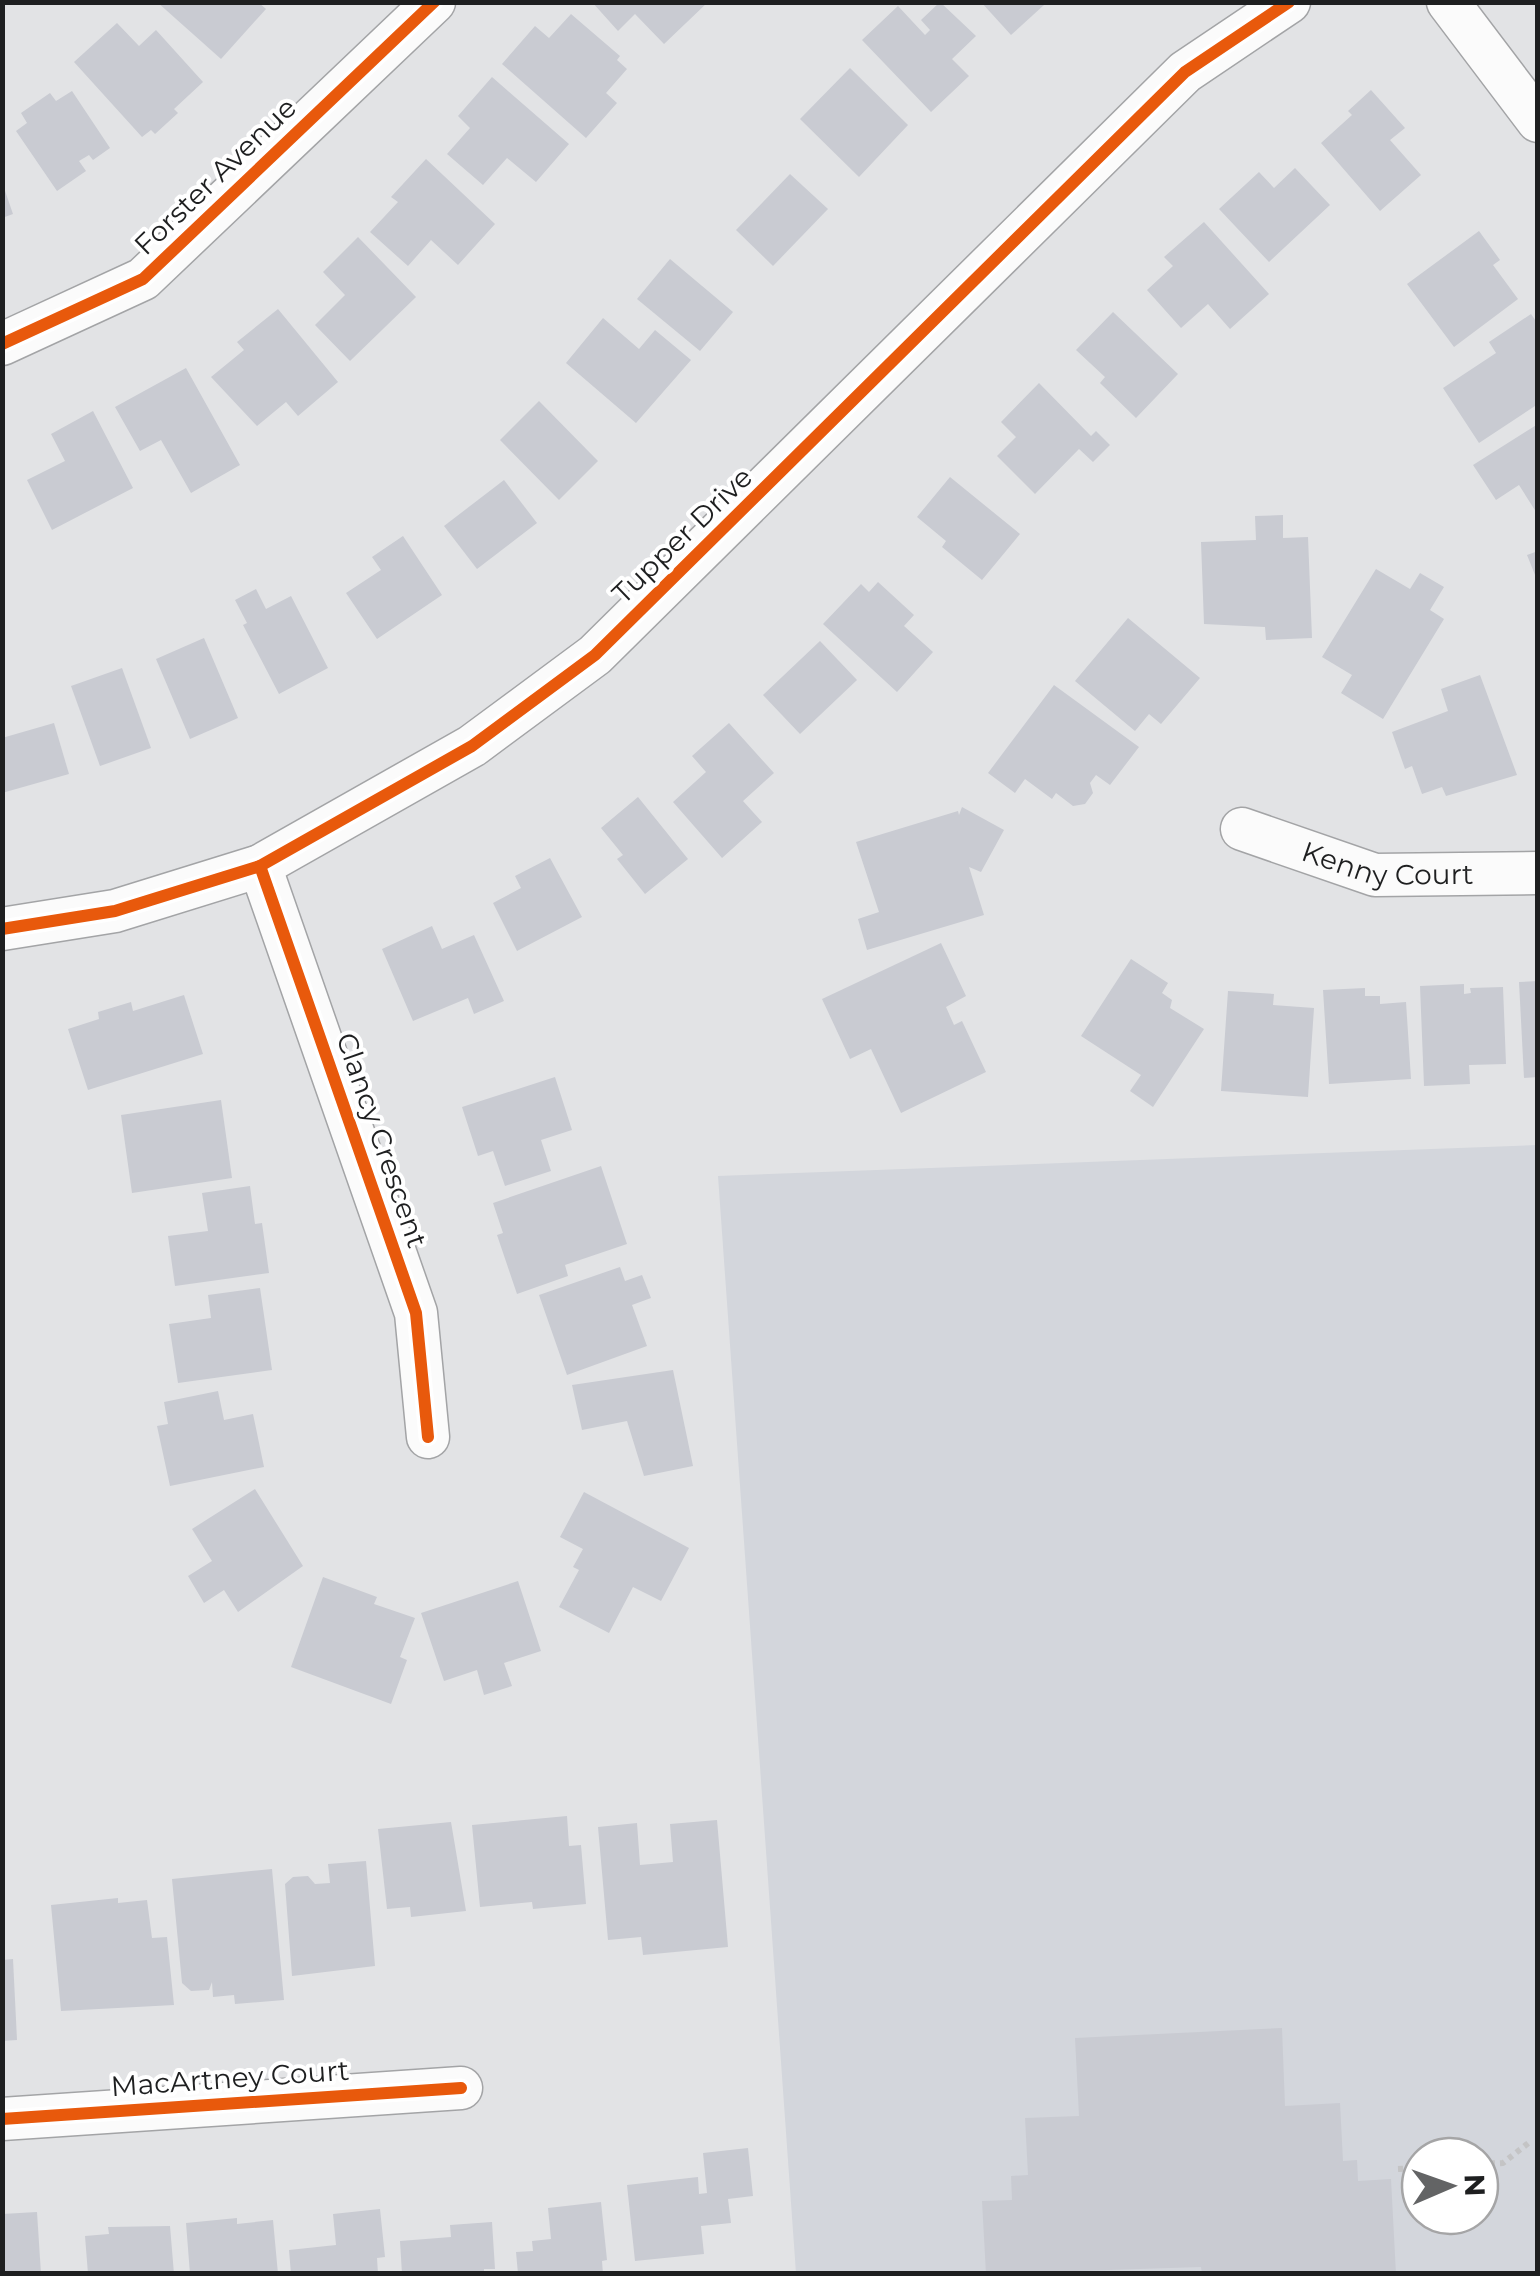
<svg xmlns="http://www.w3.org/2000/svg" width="1540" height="2276" font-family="Montserrat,sans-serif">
<rect width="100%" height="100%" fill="#e2e3e5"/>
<!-- built -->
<path fill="#d3d6dc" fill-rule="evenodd" d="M1537,1145V2273H796L718,1176ZM1420,2156H1480V2216H1420Z"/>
<!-- building -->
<g fill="#c9cbd2">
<polygon points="157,2 258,2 266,9 221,59"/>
<polygon points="592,2 708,2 664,44 635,14 618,31"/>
<polygon points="940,2 976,36 952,59 969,76 931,112 862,40 898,6 925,35 930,30 921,20"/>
<polygon points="981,2 1042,2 1044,5 1011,35"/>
<polygon points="571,14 620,56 617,60 627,69 606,93 617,103 586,138 502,64 535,26 549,38"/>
<polygon points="117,23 139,46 156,30 203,82 174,109 178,113 155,134 151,130 142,137 74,62"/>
<polygon points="850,68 908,125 859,177 800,119"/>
<polygon points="492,77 569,144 536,182 507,158 483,185 447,154 470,128 458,116"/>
<polygon points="1371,90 1405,128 1390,140 1421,175 1380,211 1321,143 1352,115 1348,111"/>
<polygon points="72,91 110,148 93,160 89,155 79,161 86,171 57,191 16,131 27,123 21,113 50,93 56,101"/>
<polygon points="426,159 495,224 458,265 431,240 408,266 370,232 398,202 391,197"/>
<polygon points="1295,168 1330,205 1269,262 1219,209 1259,172 1274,188"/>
<polygon points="790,174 828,209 773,266 736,230"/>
<polygon points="3,185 13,214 2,218 2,186"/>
<polygon points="1204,222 1269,294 1230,329 1208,304 1181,328 1147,290 1173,266 1164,257"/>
<polygon points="1479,231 1500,260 1493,265 1518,299 1454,347 1407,284"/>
<polygon points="358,237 416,297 350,361 315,325 345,295 323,272"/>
<polygon points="670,259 733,312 700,351 637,299"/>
<polygon points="278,309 338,382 298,416 286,402 257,426 211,377 244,350 237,342"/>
<polygon points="1113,312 1178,374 1136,418 1100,383 1105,377 1076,350"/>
<polygon points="1531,314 1538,324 1538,404 1479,443 1443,388 1496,353 1489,342"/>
<polygon points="603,318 639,349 655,330 691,360 636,423 566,363"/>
<polygon points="186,368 240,465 191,493 161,440 140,451 115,407"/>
<polygon points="1039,383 1091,436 1096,431 1110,445 1093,462 1079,449 1035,494 997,456 1016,437 1001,422"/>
<polygon points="539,401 598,461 559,500 500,440"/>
<polygon points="93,411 133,488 52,530 27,480 65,461 51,434"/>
<polygon points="1538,424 1538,515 1519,485 1496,500 1473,465"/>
<polygon points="950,477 1020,534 982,580 942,547 946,541 917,517"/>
<polygon points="504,480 537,523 477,569 444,526"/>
<polygon points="1283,515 1283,538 1308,537 1312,638 1266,640 1265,627 1204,624 1201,542 1256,540 1255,516"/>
<polygon points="403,536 442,595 377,639 346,593 381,570 372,557"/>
<polygon points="1538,551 1538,580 1537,580 1527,555"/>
<polygon points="1376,569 1410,589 1420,573 1444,587 1430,610 1444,619 1383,719 1341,693 1352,675 1322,657"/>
<polygon points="878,582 914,615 904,626 933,652 897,692 823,624 861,584 869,592"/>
<polygon points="256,589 266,609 291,596 328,668 279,694 243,625 247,623 235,600"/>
<polygon points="1128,618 1200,678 1161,724 1149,714 1135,731 1075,681"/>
<polygon points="204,638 238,718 190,739 156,659"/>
<polygon points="820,641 857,680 800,734 763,695"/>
<polygon points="122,668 151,748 100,766 71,686"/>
<polygon points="1480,675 1517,775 1446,796 1442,787 1422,794 1412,766 1405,769 1392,732 1448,711 1441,689"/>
<polygon points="1054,685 1139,747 1110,785 1096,775 1090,783 1093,793 1085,804 1073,806 1056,793 1052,799 1025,779 1015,793 988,773"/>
<polygon points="54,723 69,774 2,793 2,738"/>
<polygon points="729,723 774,773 743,801 762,822 722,858 673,802 706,772 692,756"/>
<polygon points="638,797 688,859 645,894 617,859 623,855 601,828"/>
<polygon points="962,807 1004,830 981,872 969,867 984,915 867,950 858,919 879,912 856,842 958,811 959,815"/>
<polygon points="550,858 582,917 517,951 493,903 521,888 515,876"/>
<polygon points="432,926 442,949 474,935 504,1001 474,1014 468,998 413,1021 382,949"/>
<polygon points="941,943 966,996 946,1007 954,1025 962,1021 986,1072 901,1113 871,1049 850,1059 822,999"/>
<polygon points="1131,959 1168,983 1162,993 1172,1000 1170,1008 1204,1029 1153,1107 1130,1091 1141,1075 1081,1036"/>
<polygon points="1538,981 1538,1077 1524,1078 1519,982"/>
<polygon points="1464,984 1464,994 1471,993 1470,988 1503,987 1506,1064 1469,1065 1470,1084 1424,1086 1420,986"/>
<polygon points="1365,988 1365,996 1380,996 1380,1004 1406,1002 1411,1079 1329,1084 1323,990"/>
<polygon points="1228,991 1274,994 1273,1005 1314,1008 1308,1097 1221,1091"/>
<polygon points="184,995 203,1054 88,1090 68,1029 99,1019 98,1012 131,1002 133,1011"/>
<polygon points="555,1077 572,1130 541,1140 551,1171 505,1186 493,1151 478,1156 462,1107"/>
<polygon points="221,1100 232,1178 132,1193 121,1115"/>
<polygon points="601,1166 627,1244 565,1265 568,1276 517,1294 497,1235 503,1233 493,1203"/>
<polygon points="250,1186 255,1224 262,1223 269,1273 175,1286 168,1236 208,1231 202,1193"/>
<polygon points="620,1267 625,1281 642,1275 651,1298 632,1305 647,1346 567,1375 539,1295"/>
<polygon points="260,1288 272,1370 178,1383 169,1324 211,1318 208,1295"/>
<polygon points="673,1370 693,1466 644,1476 627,1421 582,1430 572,1385"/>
<polygon points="218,1391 224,1420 253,1414 264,1467 170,1486 157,1426 168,1424 164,1402"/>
<polygon points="255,1489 303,1566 238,1612 224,1590 204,1603 188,1576 212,1561 192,1529"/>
<polygon points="584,1492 689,1548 661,1601 633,1587 609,1633 559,1607 579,1570 573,1567 583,1549 560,1537"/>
<polygon points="323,1577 377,1597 374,1604 415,1618 400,1657 407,1660 391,1704 291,1667"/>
<polygon points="518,1581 541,1651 504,1663 512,1686 484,1695 477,1670 444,1681 421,1613"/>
<polygon points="567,1816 569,1846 581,1845 586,1904 533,1909 532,1902 480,1907 472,1825"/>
<polygon points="717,1820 728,1947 643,1955 641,1937 608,1940 598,1827 637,1823 640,1865 673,1862 670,1824"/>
<polygon points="451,1822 466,1911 411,1917 410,1907 387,1909 378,1829"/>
<polygon points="366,1861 375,1966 292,1976 285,1884 293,1877 308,1876 315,1884 330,1883 328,1864"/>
<polygon points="272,1869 284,2000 235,2004 234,1995 213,1997 212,1982 209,1990 191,1991 182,1983 172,1879"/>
<polygon points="118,1898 118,1903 147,1900 152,1938 167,1937 174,2005 61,2011 51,1905"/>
<polygon points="13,1959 17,2040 2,2041 2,1960"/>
<polygon points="1282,2028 1285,2106 1340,2103 1343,2161 1357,2160 1358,2181 1391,2179 1396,2274 1202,2274 1201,2267 986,2274 982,2201 1012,2200 1011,2176 1028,2175 1025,2118 1079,2116 1075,2038"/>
<polygon points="748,2148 753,2196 728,2199 731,2223 701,2226 704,2254 635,2261 627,2185 698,2177 699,2194 707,2193 703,2153"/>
<polygon points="601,2202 607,2260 602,2261 603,2274 518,2274 516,2252 533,2251 532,2241 551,2239 548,2208"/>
<polygon points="380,2209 385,2257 377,2258 378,2274 291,2274 289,2250 336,2245 333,2214"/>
<polygon points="37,2212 41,2274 2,2274 2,2214"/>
<polygon points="237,2218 237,2224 273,2220 278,2274 190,2274 186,2223"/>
<polygon points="492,2222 495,2269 484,2269 484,2274 402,2274 400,2241 451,2237 450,2225"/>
<polygon points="170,2226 174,2274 88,2274 85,2236 109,2234 108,2227"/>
</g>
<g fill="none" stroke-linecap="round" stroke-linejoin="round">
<!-- minor casing -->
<g stroke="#a3a4a6" stroke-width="45">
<g id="minor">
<polyline points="1448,2 1538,121"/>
<polyline points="2,344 143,279 434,2"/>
<path id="s1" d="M1242,829L1375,875L1538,873"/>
<polyline points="260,866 416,1313 428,1437"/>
<polyline points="2,929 115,911 260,866 472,746 595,655 1185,72 1289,2"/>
<polyline points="2,2119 461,2088"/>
</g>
</g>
<!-- path -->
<g stroke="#c4c4c5" stroke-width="6" stroke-dasharray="5 5" stroke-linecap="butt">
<polyline points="1480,2164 1503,2163 1531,2141"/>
<polyline points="1398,2169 1420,2168"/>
</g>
<!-- minor -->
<use href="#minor" stroke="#fbfbfb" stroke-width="42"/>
<!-- cycleway casing -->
<g stroke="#fff" stroke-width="19">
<g id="cycleway">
<polyline points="2,344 143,279 434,2"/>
<polyline points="260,866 416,1313 428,1437"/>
<polyline points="2,929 115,911 260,866 472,746 595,655 1185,72 1289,2"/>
<polyline points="2,2119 461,2088"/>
</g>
</g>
<!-- cycleway -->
<use href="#cycleway" stroke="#e8590c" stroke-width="12"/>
</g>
<g text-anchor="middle" stroke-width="8" stroke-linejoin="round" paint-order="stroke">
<!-- street labels -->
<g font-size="28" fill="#1e1f20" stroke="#fff">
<text transform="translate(215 176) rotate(-44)" y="10">Forster Avenue</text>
<text transform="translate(682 535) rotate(-44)" y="10">Tupper Drive</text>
<text dy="10" stroke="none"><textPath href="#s1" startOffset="152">Kenny Court</textPath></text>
<text transform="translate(382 1140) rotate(71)" y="10">Clancy Crescent</text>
<text transform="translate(230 2078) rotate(-4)" y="10">MacArtney Court</text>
</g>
</g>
<!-- border -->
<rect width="1540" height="2276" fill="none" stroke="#1e1f20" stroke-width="10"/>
<!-- north arrow -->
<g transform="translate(1450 2186) rotate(88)"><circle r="48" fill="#ffffff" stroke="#a5a5a6" stroke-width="2.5"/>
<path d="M0-8L18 38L0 25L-18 38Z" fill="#636465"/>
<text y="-15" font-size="28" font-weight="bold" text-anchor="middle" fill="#1e1f20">N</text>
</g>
</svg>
